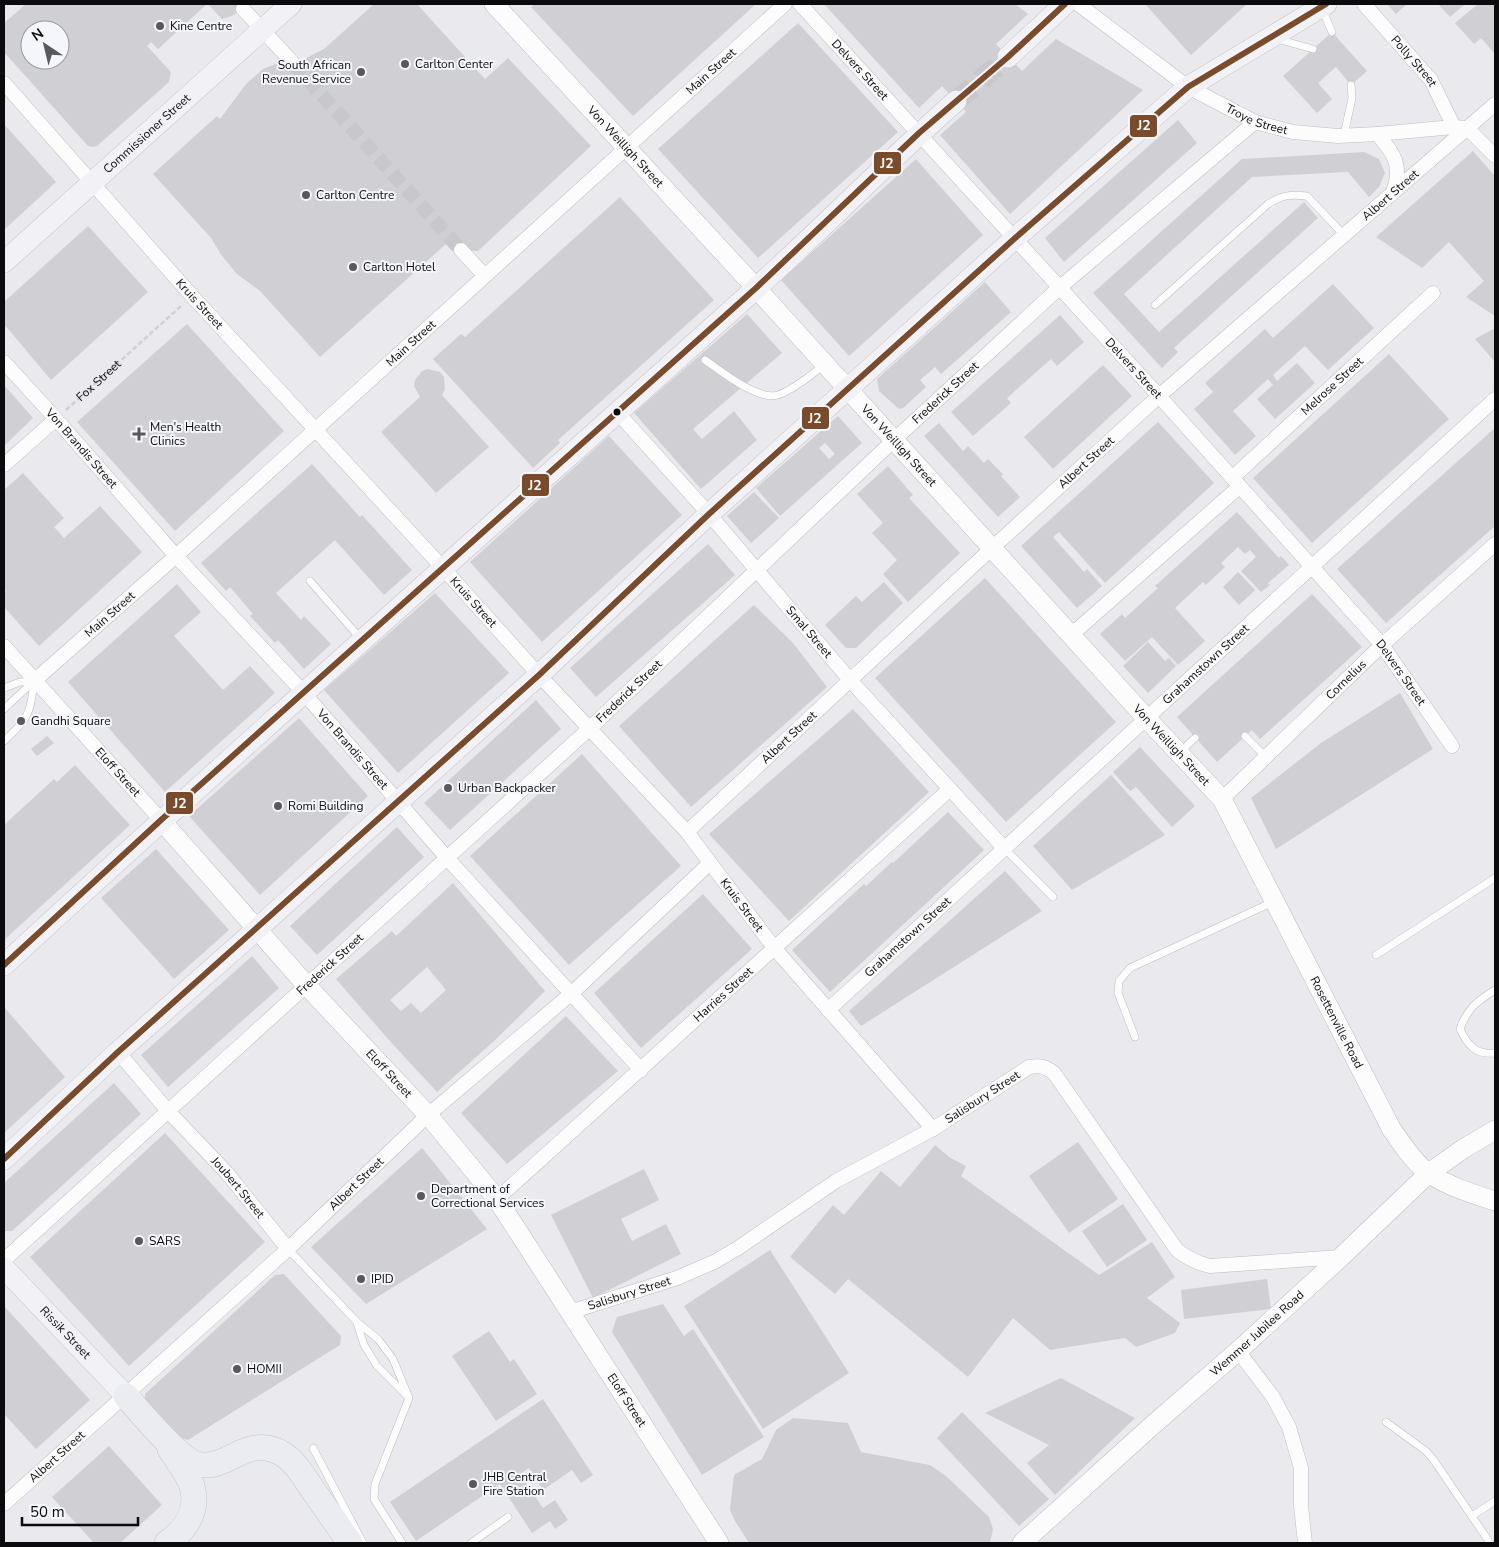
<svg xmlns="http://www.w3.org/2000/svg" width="1499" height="1547" font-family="'Nunito Sans',sans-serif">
<rect width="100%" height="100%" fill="#e9e9ee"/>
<!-- building -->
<g fill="#d0d0d4" fill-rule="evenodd">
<path d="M26,4H207L158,49L151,42L147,46L171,72L169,82L97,146L93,147L88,146L4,52V23ZM30,30H60V60H30Z"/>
<polygon points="208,4 247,4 243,9 232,16 222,19"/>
<polygon points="374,4 417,4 485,79 508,58 591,146 478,251 451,250 446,244 320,357 260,291 237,274 222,256 211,238 153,174 217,116 220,119 246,84 263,69 278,63 294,64 324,49"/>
<polygon points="535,4 756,4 633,116 531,7"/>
<polygon points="824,4 1015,4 1028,14 996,44 1022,71 1056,39 1143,90 1010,214 940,135 966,112 942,86 919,108"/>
<polygon points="1145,4 1247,4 1191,55"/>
<polygon points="1387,4 1407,4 1396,14"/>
<polygon points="1438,4 1465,4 1450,17"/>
<polygon points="1478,4 1495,4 1495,54 1481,38 1474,44 1455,23"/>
<polygon points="798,23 898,132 758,258 658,149"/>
<polygon points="1332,32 1367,71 1351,85 1336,67 1318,83 1332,99 1317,113 1283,76"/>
<polygon points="1178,120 1197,143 1064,262 1045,238"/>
<polygon points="4,124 56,182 4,230"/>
<polygon points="1473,151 1495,176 1495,316 1466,297 1484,281 1449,242 1422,268 1376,237"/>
<polygon points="1364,152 1379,159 1385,173 1379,187 1369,197 1348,172 1252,177 1124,294 1159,332 1304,202 1318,218 1174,348 1178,352 1162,368 1093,293 1242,159"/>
<polygon points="916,159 983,235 849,356 781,280"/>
<polygon points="620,197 714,300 558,440 560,443 533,468 433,359 461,334 465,337"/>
<polygon points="88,226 148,292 51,380 4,324 4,302"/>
<polygon points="985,282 1011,312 941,374 935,367 920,380 926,387 903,408 899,409 879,391 877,379"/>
<polygon points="1333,284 1374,328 1328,370 1305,346 1273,375 1277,381 1297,363 1315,383 1275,419 1257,399 1273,385 1268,379 1233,411 1256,436 1235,455 1194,409 1213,392 1205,383 1265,329 1273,338"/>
<polygon points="747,314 782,353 693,429 702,439 734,411 757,440 701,489 634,413"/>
<polygon points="1060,315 1084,342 1057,366 1051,359 1007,398 1011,403 973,436 951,412"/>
<polygon points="187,324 284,431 175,531 77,422"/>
<polygon points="1495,328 1495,362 1475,339"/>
<polygon points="1389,354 1449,419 1312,543 1253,478"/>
<polygon points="1103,365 1132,396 1053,469 1024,437"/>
<polygon points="428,369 440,372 444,377 445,389 442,395 489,447 436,493 381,432 420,397 414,386 415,380 422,371"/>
<polygon points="4,385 33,418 4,446"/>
<path d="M838,416L862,443L780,516L756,488ZM825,443L835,454L829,459L819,448Z"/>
<polygon points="1158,422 1214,483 1105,583 1059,532 1053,537 1084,572 1087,569 1102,586 1077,608 1021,546"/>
<polygon points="939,423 963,451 968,446 984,463 988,459 1003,474 1001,476 1020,497 998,517 924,436"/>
<polygon points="1495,428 1495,526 1386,623 1337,569"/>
<polygon points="609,436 682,515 542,642 470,562"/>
<polygon points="312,464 360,517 362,515 412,570 384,595 335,540 276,593 301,620 304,616 331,644 304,669 278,640 275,643 250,616 253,614 230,587 226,591 201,563"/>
<polygon points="888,466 913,495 909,498 960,553 908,602 883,574 897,560 872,533 883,523 857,494"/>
<polygon points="23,473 64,518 54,527 64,538 100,506 142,552 39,646 4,607 4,593 6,591 4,589 4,490"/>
<polygon points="754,492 779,518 751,543 727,516"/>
<polygon points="1237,512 1279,558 1281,556 1289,565 1268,583 1270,585 1261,592 1241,571 1256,557 1250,550 1245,554 1238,547 1221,563 1225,567 1206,585 1203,582 1175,608 1205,641 1178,665 1152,637 1125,661 1100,634 1122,614 1125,618 1158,588 1155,586"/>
<polygon points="708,544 735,575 596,697 570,668"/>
<polygon points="1238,572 1255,590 1239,605 1223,587"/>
<polygon points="985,578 1116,722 1006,822 875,678"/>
<polygon points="884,582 903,603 856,648 846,648 825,625 856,596 862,602"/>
<polygon points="177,584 201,612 174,636 223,690 250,666 275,693 165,792 68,682"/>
<polygon points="435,593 509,673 398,773 324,690"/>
<polygon points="1312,594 1362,647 1260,739 1252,730 1217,762 1177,717"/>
<polygon points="754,605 793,643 827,687 691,807 619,726"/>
<polygon points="1148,642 1165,661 1169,658 1176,666 1148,693 1123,666"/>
<polygon points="1400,693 1433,749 1276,849 1251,798 1321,743"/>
<polygon points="536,700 561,729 450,830 424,803"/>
<polygon points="853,709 929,792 789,921 709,834"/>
<polygon points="299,718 368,796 260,895 189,816"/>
<polygon points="47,736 54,743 37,756 31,749"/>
<polygon points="1140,747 1195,806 1172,827 1136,787 1130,791 1113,772"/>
<polygon points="582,754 681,866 569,965 470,856"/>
<polygon points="75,765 130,825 4,940 4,825 54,779 57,782"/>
<polygon points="1111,775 1165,835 1072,890 1033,846"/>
<polygon points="948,812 984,850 830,992 792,950 864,884 866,886 892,862 893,863"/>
<polygon points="397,827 424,857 317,955 290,926"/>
<polygon points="156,849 229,930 174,979 101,898"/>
<polygon points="1005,871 1042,911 861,1026 849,1011"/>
<path d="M453,883L545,991L494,1041L437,1092L388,1039L336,979L392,931L396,936ZM427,967L446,990L421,1013L411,1003L401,1011L390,1000Z"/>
<polygon points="703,894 752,949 641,1048 594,993"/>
<polygon points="252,956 279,988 168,1087 141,1055"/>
<polygon points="4,1007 65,1077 4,1133"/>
<polygon points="566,1016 618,1071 507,1164 461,1113"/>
<polygon points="114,1083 141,1114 12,1231 4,1231 4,1183"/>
<polygon points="165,1133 265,1242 129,1366 30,1257"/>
<polygon points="1078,1142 1118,1199 1069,1233 1029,1176"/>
<polygon points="935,1145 949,1157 966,1166 961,1176 1099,1275 1152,1242 1175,1277 1147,1298 1180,1323 1175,1333 1136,1347 1125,1338 1050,1350 1013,1318 968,1377 848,1279 835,1294 790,1257 833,1205 844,1215 881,1171 900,1187"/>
<polygon points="422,1148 487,1229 366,1304 311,1247"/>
<polygon points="644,1169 659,1200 621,1219 632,1241 666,1224 681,1254 593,1298 551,1215"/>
<polygon points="1123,1204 1147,1240 1107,1267 1082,1231"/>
<polygon points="770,1250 849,1373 763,1429 684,1306"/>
<polygon points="284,1274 341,1336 340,1345 188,1440 180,1438 145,1401 145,1394 275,1275"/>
<polygon points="1267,1279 1271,1309 1184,1319 1181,1290"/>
<polygon points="663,1304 684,1336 693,1329 764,1437 702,1475 612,1332 617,1317"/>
<polygon points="4,1306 90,1400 36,1449 4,1414"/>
<polygon points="489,1331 510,1362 514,1359 537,1394 496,1421 452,1356"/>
<polygon points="1061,1378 1135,1418 1055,1495 1027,1463 1049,1445 985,1413"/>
<polygon points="543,1399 593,1475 581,1483 572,1470 543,1490 529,1468 520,1474 543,1508 555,1500 568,1520 555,1529 550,1521 532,1533 500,1484 416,1541 390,1502"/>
<polygon points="962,1412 1049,1499 1019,1526 937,1438"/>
<polygon points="793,1418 848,1423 861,1452 930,1465 946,1476 989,1517 993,1529 990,1543 749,1543 735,1521 730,1510 734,1475 762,1459 776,1430"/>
<polygon points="109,1446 162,1505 120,1543 94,1543 52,1497"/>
</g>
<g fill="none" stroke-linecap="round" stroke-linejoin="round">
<!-- street-tunnel -->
<polyline stroke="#c8c8cc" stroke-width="14" stroke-dasharray="14 7" stroke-linecap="butt" points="294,64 461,250"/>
<!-- primary-tunnel -->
<polyline stroke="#c8c8cc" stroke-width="21" stroke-dasharray="21 11" stroke-linecap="butt" points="956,101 1008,57"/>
<!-- lane casing -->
<g stroke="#bebec1" stroke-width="8">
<g id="lane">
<polyline points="1322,9 1332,32"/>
<polyline points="1277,39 1313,49"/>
<polyline points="1344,135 1352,98 1351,85"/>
<path d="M1155,305L1268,204C1282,195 1291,194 1307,196L1344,235"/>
<path d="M705,360C721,371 758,401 778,395C793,390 811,375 824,365"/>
<polyline points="310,581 360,638"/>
<polyline points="4,688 20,682 34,681"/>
<polyline points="4,709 34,681"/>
<polyline points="1245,736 1266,757"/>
<path d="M4,741C28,719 31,713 34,681"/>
<polyline points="1179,753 1195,738"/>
<polyline points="1005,849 1053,897"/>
<polyline points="1376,955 1495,878"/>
<path d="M1495,990C1477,1001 1467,1009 1460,1029C1468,1046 1476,1055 1495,1053"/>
<polyline points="1135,1037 1118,993 1119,981 1130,968 1273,902"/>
<polyline points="288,1249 357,1322 378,1339 393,1359 409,1398 375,1484 374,1499 402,1543"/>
<polyline points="357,1323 364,1345 377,1366 406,1395"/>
<polyline points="1386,1422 1426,1451 1433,1459 1490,1543"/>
<polyline points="313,1448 363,1543"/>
<polyline points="1472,1516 1495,1501"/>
<polyline points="471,1543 508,1517"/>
</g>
</g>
<!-- street casing -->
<g stroke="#bebec1" stroke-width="15">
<g id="street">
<path id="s2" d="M800,4L1159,396L1382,645L1452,746"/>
<path id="s3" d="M1078,4L1188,87L1255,122L1293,132L1338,136L1377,134L1454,127L1467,128L1495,156"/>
<path id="s4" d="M1364,4L1431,80L1454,127"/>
<polyline points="243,9 294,64"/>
<path id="s5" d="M4,83L192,296L443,568L539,675L687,832L775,949L933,1129"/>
<path d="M1377,134C1394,153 1403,166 1393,192"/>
<polyline points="461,250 484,275"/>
<path id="s6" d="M4,362L56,419L176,556L303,692L447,858L641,1070"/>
<path id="s7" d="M617,412L709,514L850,680L1005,849"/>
<polyline points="4,465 56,419"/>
<path id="s8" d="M1232,478L1433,293"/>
<polyline points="1070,636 1239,487"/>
<path id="s9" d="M4,646L161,820"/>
<path id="s10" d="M34,681L176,556L785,4"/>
<path id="s11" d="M1222,799L1382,645L1495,544"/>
<path id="s12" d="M687,832L991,549L1159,396L1495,104"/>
<path id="s13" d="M828,1010L1495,399"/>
<path id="s14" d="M118,1052L168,1111L227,1173L288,1249"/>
<path id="s15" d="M497,1199L950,789"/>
<path id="s16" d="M4,1260L589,729L894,440L1059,288L1255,122"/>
<path id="s17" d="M570,1312L677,1278L714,1262L738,1248L836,1181L933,1129L1029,1067C1040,1065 1044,1066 1054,1073L1177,1250C1188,1259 1197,1263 1210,1266L1341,1257"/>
<polyline points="1238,1351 1273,1397 1289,1427 1301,1468 1301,1506 1305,1543"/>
<path id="s18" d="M4,1504L288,1249L428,1115L572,993L710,863"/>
</g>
</g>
<!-- secondary casing -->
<g stroke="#bebec1" stroke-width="20">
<g id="secondary">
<path id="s19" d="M494,4L756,288L1147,719L1222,799L1392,1130C1403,1145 1414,1163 1430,1174C1450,1187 1473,1194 1495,1201"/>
<path id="s20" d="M161,820L307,986L428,1115L497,1199L719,1543"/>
<path id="s21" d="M1022,1543L1155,1423L1238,1351L1341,1257L1429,1173L1463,1149L1495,1130"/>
</g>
</g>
<!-- primary casing -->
<g stroke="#c6c6c8" stroke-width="22">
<g id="primary">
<polyline points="1008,57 1065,4"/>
<path id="s22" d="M4,262L291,4"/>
<path d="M4,965C251,737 503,516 753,291C822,229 887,162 956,101"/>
<polyline points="4,1159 118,1052 257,929 539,675 709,514 1014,239 1188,87 1326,4"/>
<path id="s23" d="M4,1268L126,1396"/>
</g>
</g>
<!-- highway casing -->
<g stroke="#c6c6c8" stroke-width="26">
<g id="highway">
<path d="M126,1396C140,1412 179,1459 197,1464C216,1469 231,1455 248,1450C258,1446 271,1447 281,1453C296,1461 305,1479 315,1493C327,1510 338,1526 350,1543"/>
<path d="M167,1543C186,1530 199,1510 192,1486C188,1474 177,1460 170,1449"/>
</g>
</g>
<!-- path -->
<path stroke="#d1d1d2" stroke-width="2.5" stroke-dasharray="5 2.5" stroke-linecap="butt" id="s1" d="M66,410L181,306"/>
<!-- lane -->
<use href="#lane" stroke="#fcfcfc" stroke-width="7"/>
<!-- street -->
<use href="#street" stroke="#fcfcfc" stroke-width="14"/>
<!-- secondary -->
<use href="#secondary" stroke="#fcfcfc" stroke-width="19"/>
<!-- primary -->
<use href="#primary" stroke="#f2f2f6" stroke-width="21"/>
<!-- highway -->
<use href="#highway" stroke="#ebecf1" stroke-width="25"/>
<!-- bus-1 casing -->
<g stroke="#f5f6fc" stroke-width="10">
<g id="bus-1">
<polyline points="4,965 161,820 756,288 919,133 1008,57 1065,4"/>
<polyline points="4,1159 118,1052 539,675 709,514 1014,239 1188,87 1326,4"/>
</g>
</g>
<!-- bus-1 -->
<use href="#bus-1" stroke="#7a4b2a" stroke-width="6"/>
</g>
<!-- markers -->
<g fill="#59595c" stroke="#f5f6fc" stroke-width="2">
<circle cx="160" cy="26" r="5"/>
<circle cx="405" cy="64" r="5"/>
<circle cx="361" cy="72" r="5"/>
<circle cx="306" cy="195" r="5"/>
<circle cx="353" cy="267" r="5"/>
<path d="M136.5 426.5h5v5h5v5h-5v5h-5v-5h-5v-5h5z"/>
<circle cx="21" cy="721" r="5"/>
<circle cx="448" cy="788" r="5"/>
<circle cx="278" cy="806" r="5"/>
<circle cx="421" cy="1196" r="5"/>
<circle cx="139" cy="1241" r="5"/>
<circle cx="361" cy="1279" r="5"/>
<circle cx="237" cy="1369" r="5"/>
<circle cx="473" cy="1484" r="5"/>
</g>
<circle fill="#0b0b0d" stroke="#f5f6fc" stroke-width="2" cx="617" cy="412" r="4.5"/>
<g text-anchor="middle" stroke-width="4" stroke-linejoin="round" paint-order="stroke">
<!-- poi labels -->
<g font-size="12" fill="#0b0b0d" stroke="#f5f6fc" text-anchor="start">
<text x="170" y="30">Kine Centre</text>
<text x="415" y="68">Carlton Center</text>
<text x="351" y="69" text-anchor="end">South African<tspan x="351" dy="14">Revenue Service</tspan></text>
<text x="316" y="199">Carlton Centre</text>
<text x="363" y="271">Carlton Hotel</text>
<text x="150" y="431">Men's Health<tspan x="150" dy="14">Clinics</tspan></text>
<text x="31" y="725">Gandhi Square</text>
<text x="458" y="792">Urban Backpacker</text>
<text x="288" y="810">Romi Building</text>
<text x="431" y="1193">Department of<tspan x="431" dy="14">Correctional Services</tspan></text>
<text x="149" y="1245">SARS</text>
<text x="371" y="1283">IPID</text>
<text x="247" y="1373">HOMII</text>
<text x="483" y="1481">JHB Central<tspan x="483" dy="14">Fire Station</tspan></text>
</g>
<!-- street labels -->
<g font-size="12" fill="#0b0b0d" stroke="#f5f6fc">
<text dy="4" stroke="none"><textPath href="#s4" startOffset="76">Polly Street</textPath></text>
<text dy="4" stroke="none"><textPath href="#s2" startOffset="89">Delvers Street</textPath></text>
<text dy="4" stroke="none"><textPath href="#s10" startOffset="911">Main Street</textPath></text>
<text dy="4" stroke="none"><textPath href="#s3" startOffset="214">Troye Street</textPath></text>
<text dy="4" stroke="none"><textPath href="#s22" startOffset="192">Commissioner Street</textPath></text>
<text dy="4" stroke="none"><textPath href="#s19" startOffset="194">Von Weilligh Street</textPath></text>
<text dy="4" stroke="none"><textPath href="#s12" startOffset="949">Albert Street</textPath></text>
<text dy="4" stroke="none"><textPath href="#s5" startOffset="295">Kruis Street</textPath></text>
<text dy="4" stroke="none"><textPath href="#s10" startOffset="506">Main Street</textPath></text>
<text dy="4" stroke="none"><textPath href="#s2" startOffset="494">Delvers Street</textPath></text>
<text dy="4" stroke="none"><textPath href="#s1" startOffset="44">Fox Street</textPath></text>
<text dy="4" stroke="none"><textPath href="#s8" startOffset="136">Melrose Street</textPath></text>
<text dy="4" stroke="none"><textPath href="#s16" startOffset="1280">Frederick Street</textPath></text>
<text dy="4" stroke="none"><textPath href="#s19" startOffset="599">Von Weilligh Street</textPath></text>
<text dy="4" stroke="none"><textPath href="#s6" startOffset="116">Von Brandis Street</textPath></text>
<text dy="4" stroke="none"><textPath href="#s12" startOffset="544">Albert Street</textPath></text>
<text dy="4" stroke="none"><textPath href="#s5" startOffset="700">Kruis Street</textPath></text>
<text dy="4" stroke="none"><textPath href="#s10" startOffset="101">Main Street</textPath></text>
<text dy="4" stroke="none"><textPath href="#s7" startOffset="292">Smal Street</textPath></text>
<text dy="4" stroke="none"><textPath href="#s13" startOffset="512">Grahamstown Street</textPath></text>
<text dy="4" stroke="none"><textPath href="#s2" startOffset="899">Delvers Street</textPath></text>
<text dy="4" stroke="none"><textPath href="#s11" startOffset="172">Cornelius</textPath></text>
<text dy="4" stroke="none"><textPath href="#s16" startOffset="845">Frederick Street</textPath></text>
<text dy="4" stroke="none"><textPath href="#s12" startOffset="139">Albert Street</textPath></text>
<text dy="4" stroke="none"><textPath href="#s19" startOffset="1004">Von Weilligh Street</textPath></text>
<text dy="4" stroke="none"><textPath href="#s6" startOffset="521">Von Brandis Street</textPath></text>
<text dy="4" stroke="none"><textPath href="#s9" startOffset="170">Eloff Street</textPath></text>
<text dy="4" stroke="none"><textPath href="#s5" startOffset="1105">Kruis Street</textPath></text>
<text dy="4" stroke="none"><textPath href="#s13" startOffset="108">Grahamstown Street</textPath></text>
<text dy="4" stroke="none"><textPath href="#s16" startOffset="440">Frederick Street</textPath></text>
<text dy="4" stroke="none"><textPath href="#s15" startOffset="305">Harries Street</textPath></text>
<text dy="4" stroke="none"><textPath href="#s19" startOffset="1329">Rosettenville Road</textPath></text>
<text dy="4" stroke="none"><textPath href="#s20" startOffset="341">Eloff Street</textPath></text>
<text dy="4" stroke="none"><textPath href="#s17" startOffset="468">Salisbury Street</textPath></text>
<text dy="4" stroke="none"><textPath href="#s18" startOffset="476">Albert Street</textPath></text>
<text dy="4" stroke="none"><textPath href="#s14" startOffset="181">Joubert Street</textPath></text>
<text dy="4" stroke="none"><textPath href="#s17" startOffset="62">Salisbury Street</textPath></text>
<text dy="4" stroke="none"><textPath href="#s23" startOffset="89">Rissik Street</textPath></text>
<text dy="4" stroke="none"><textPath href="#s21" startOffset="315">Wemmer Jubilee Road</textPath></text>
<text dy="4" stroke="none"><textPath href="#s20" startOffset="746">Eloff Street</textPath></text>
<text dy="4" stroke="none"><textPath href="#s18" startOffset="71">Albert Street</textPath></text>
</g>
</g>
<g stroke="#f5f6fc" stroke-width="2">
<rect x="1129" y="114" width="29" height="24" rx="5" fill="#7a4b2a"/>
<rect x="873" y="151" width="29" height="24" rx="5" fill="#7a4b2a"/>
<rect x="801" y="406" width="29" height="24" rx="5" fill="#7a4b2a"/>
<rect x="521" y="473" width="29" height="24" rx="5" fill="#7a4b2a"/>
<rect x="165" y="791" width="29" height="24" rx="5" fill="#7a4b2a"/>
</g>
<g font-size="14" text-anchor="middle" font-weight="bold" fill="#fff">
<text x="1144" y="130">J2</text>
<text x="887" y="168">J2</text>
<text x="815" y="423">J2</text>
<text x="535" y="490">J2</text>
<text x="180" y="808">J2</text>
</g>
<!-- border -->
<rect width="1499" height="1547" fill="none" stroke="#0b0b0d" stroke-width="10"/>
<!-- north arrow -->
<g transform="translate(45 45) rotate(325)"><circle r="24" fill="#f5f6fc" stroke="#97989c"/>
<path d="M0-4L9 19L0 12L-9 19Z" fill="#59595c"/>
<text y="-8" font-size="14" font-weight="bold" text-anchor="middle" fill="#0b0b0d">N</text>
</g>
<!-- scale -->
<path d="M22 1517v8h116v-8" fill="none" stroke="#0b0b0d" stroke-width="2.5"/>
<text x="30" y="1517" font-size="15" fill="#0b0b0d" stroke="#f5f6fc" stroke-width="4" paint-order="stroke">50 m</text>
</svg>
